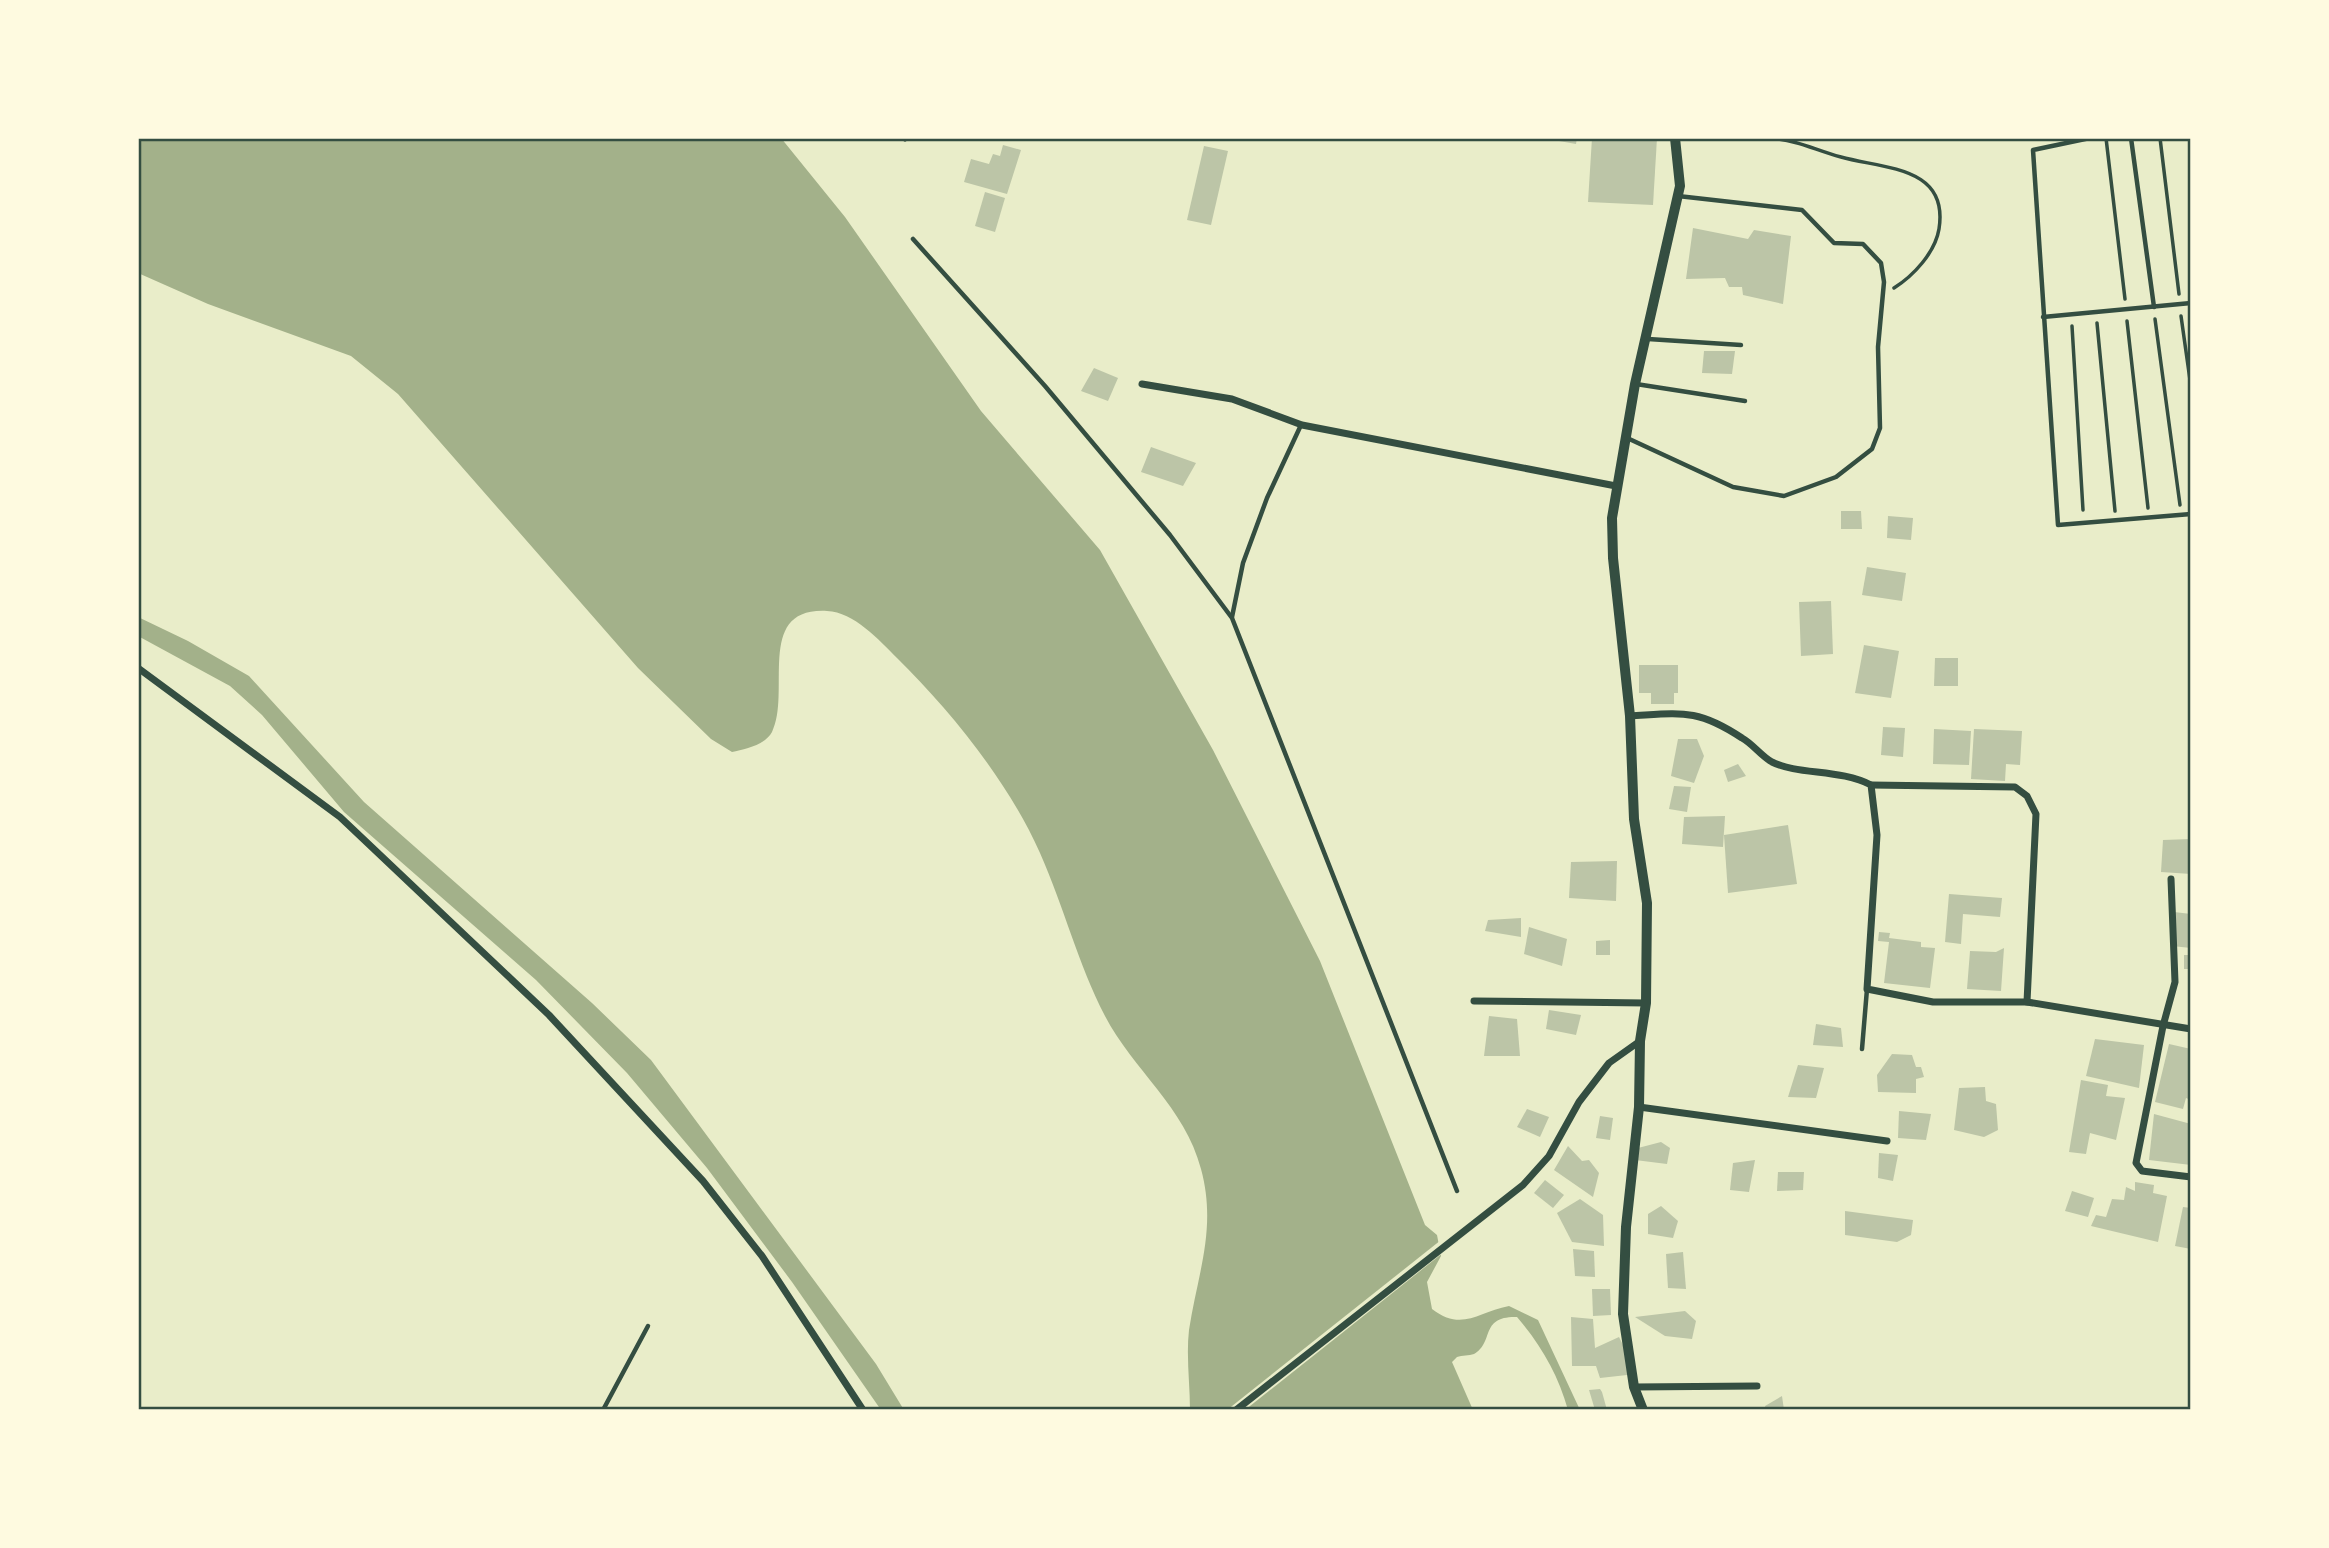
<svg xmlns="http://www.w3.org/2000/svg" width="2329" height="1548" font-family="'Roboto Condensed',sans-serif">
<rect width="100%" height="100%" fill="#e9edc9"/>
<!-- water -->
<g fill="#a3b18a">
<path d="M138,138H781L845,217L981,411L1100,550L1213,750L1320,961L1425,1225L1437,1235L1441,1256L1427,1282L1432,1309C1462,1332 1478,1312 1509,1306L1538,1320L1580,1410H1568C1558,1374 1541,1345 1517,1317C1479,1316 1495,1342 1474,1354C1469,1356 1462,1355 1457,1357L1452,1362L1473,1410H1190C1190,1384 1186,1356 1189,1330C1198,1272 1217,1228 1201,1169C1185,1107 1133,1070 1105,1016C1078,964 1064,907 1040,853C1009,783 951,711 897,658C879,640 854,612 827,611C754,607 792,693 772,732C765,745 745,749 732,752L711,739L638,668L398,394L351,356L208,304L138,273Z"/>
<polygon points="138,617 188,641 249,676 364,802 592,1003 651,1060 876,1364 904,1410 881,1410 792,1282 707,1168 627,1073 536,980 344,812 262,715 230,686 138,636"/>
</g>
<!-- pier -->
<polygon fill="#e9edc9" points="1441,1240 1444,1252 1245,1410 1227,1410"/>
<!-- building -->
<g fill="#bcc5a7">
<polygon points="1542,138 1577,138 1576,144"/>
<polygon points="1592,138 1657,138 1653,205 1588,202"/>
<polygon points="1003,145 1021,150 1007,194 964,182 971,159 989,164 993,154 1000,156"/>
<polygon points="1204,146 1228,151 1211,225 1187,220"/>
<polygon points="985,192 1005,198 995,232 975,226"/>
<polygon points="1693,228 1748,239 1754,230 1791,236 1783,304 1743,295 1742,287 1729,287 1725,278 1686,279"/>
<polygon points="1704,351 1735,351 1732,374 1702,373"/>
<polygon points="1094,368 1118,378 1108,401 1081,391"/>
<polygon points="1151,447 1196,463 1183,486 1141,472"/>
<polygon points="1841,511 1861,511 1862,529 1841,529"/>
<polygon points="1888,516 1913,518 1911,540 1887,538"/>
<polygon points="1867,567 1906,573 1902,601 1862,595"/>
<polygon points="1831,601 1833,654 1801,656 1799,602"/>
<polygon points="1864,645 1899,651 1891,698 1855,693"/>
<polygon points="1935,658 1958,658 1958,686 1934,686"/>
<polygon points="1639,665 1678,665 1678,693 1674,693 1674,704 1651,704 1651,693 1639,693"/>
<polygon points="1883,727 1905,728 1903,757 1881,755"/>
<polygon points="1934,729 1971,731 1969,765 1933,764"/>
<polygon points="1974,729 2022,731 2020,765 2006,764 2005,781 1971,779"/>
<polygon points="1678,739 1697,739 1704,756 1694,783 1671,776"/>
<polygon points="1738,764 1746,776 1728,782 1724,770"/>
<polygon points="1674,786 1691,787 1687,812 1669,809"/>
<polygon points="1725,816 1723,847 1682,844 1684,817"/>
<polygon points="1788,825 1797,884 1728,893 1724,835"/>
<polygon points="2191,839 2191,874 2161,872 2163,840"/>
<polygon points="1617,861 1616,901 1569,898 1571,862"/>
<polygon points="1949,894 2002,898 2000,917 1963,914 1961,944 1945,942"/>
<polygon points="2174,912 2191,914 2191,948 2172,946"/>
<polygon points="1521,918 1521,937 1485,931 1488,920"/>
<polygon points="1529,927 1567,939 1562,966 1524,954"/>
<polygon points="1879,932 1890,933 1889,938 1921,942 1921,947 1935,948 1930,988 1884,983 1889,942 1878,941"/>
<polygon points="1610,940 1610,955 1596,955 1596,941"/>
<polygon points="2004,948 2001,991 1967,989 1970,951 1996,952"/>
<rect x="2184" y="955" width="7" height="14"/>
<polygon points="1549,1010 1581,1015 1576,1035 1546,1029"/>
<polygon points="1489,1016 1517,1019 1520,1056 1484,1056"/>
<polygon points="1816,1024 1841,1028 1843,1047 1813,1045"/>
<polygon points="2095,1039 2144,1045 2139,1088 2086,1076"/>
<polygon points="2169,1044 2191,1049 2191,1100 2186,1098 2183,1109 2155,1102"/>
<polygon points="1892,1054 1912,1055 1916,1067 1921,1067 1924,1077 1916,1079 1916,1093 1878,1092 1877,1075"/>
<polygon points="1798,1065 1824,1068 1816,1098 1788,1097"/>
<polygon points="2081,1080 2108,1085 2106,1096 2125,1098 2116,1140 2090,1133 2086,1154 2069,1152"/>
<polygon points="1985,1087 1986,1101 1996,1104 1998,1130 1984,1137 1954,1130 1959,1088"/>
<polygon points="1527,1109 1549,1117 1540,1137 1517,1127"/>
<polygon points="1899,1111 1931,1114 1926,1140 1898,1138"/>
<polygon points="2154,1114 2191,1124 2191,1165 2149,1160"/>
<polygon points="1600,1116 1613,1118 1610,1140 1596,1138"/>
<polygon points="1661,1142 1670,1148 1667,1164 1635,1160 1638,1148"/>
<polygon points="1568,1146 1582,1161 1589,1160 1599,1173 1593,1197 1554,1170"/>
<polygon points="1879,1153 1898,1155 1893,1181 1878,1178"/>
<polygon points="1755,1160 1749,1192 1730,1190 1733,1163"/>
<polygon points="1778,1172 1804,1172 1803,1190 1777,1191"/>
<polygon points="1545,1180 1564,1195 1553,1208 1534,1193"/>
<polygon points="2135,1182 2154,1185 2153,1193 2167,1196 2158,1242 2091,1226 2096,1215 2106,1217 2112,1199 2124,1200 2126,1187 2135,1191"/>
<polygon points="2072,1191 2094,1198 2088,1217 2065,1211"/>
<polygon points="1580,1199 1603,1215 1604,1246 1572,1242 1557,1213"/>
<polygon points="1661,1206 1678,1221 1673,1238 1648,1234 1648,1214"/>
<polygon points="2183,1207 2191,1208 2191,1249 2175,1246"/>
<polygon points="1845,1211 1913,1220 1911,1235 1897,1242 1845,1235"/>
<polygon points="1573,1249 1594,1251 1595,1277 1575,1276"/>
<polygon points="1683,1252 1686,1289 1668,1288 1666,1254"/>
<polygon points="1592,1289 1610,1289 1611,1315 1593,1316"/>
<polygon points="1685,1311 1696,1321 1692,1339 1665,1336 1635,1317"/>
<polygon points="1571,1317 1593,1319 1595,1348 1619,1337 1629,1357 1627,1375 1600,1378 1596,1366 1572,1366"/>
<polygon points="1600,1389 1602,1392 1607,1410 1595,1410 1589,1390"/>
<polygon points="1782,1396 1784,1410 1766,1410 1765,1406"/>
</g>
<g fill="none" stroke-linecap="round" stroke-linejoin="round">
<!-- path -->
<g stroke="#344e41" stroke-width="3.5">
<path d="M1769,138C1801,141 1812,149 1841,157C1884,169 1949,166 1939,229C1935,253 1913,276 1894,288"/>
<polyline points="2106,138 2125,299"/>
<polyline points="2160,138 2179,294"/>
<polyline points="905,140 905,138"/>
<polyline points="2181,316 2191,387"/>
<polyline points="2155,319 2180,505"/>
<polyline points="2127,321 2148,508"/>
<polyline points="2097,323 2115,511"/>
<polyline points="2072,326 2083,510"/>
</g>
<!-- service -->
<g stroke="#344e41" stroke-width="4.5">
<polyline points="2090,138 2033,150 2058,525 2191,514"/>
<polyline points="2131,138 2154,307"/>
<polyline points="913,239 1045,386 1170,535 1232,618 1457,1191"/>
<polyline points="2043,317 2191,303"/>
<polyline points="1648,339 1741,345"/>
<polyline points="1636,384 1745,401"/>
<polyline points="1625,437 1733,487 1784,496 1836,477 1872,449 1880,428 1878,347 1884,282 1881,263 1863,244 1834,243 1802,210 1678,196"/>
<polyline points="1232,617 1243,563 1267,498 1301,425"/>
<polyline points="1862,1049 1867,989"/>
<polyline points="603,1410 648,1326"/>
</g>
<!-- minor -->
<g stroke="#344e41" stroke-width="7">
<polyline points="1142,384 1232,399 1302,425 1616,486"/>
<polyline points="138,668 340,817 549,1015 703,1181 762,1256 863,1410"/>
<path d="M1630,716C1681,713 1697,708 1742,738C1753,744 1761,756 1772,762C1798,775 1841,769 1871,785L1877,835L1867,989L1933,1002H2027L2191,1029"/>
<polyline points="1871,785 2015,787 2027,796 2036,814 2027,1002"/>
<polyline points="2171,879 2175,982 2163,1026 2136,1163 2142,1171 2191,1177"/>
<polyline points="1474,1001 1646,1003"/>
<polyline points="1639,1107 1887,1141"/>
<polyline points="1634,1387 1757,1386"/>
<polyline points="1236,1410 1523,1185 1549,1156 1579,1102 1609,1063 1640,1041"/>
</g>
<!-- tertiary -->
<polyline stroke="#344e41" stroke-width="10" points="1643,1410 1634,1387 1623,1314 1626,1227 1639,1107 1640,1041 1646,1003 1647,903 1634,819 1630,716 1613,558 1612,518 1635,384 1680,186 1675,138"/>
</g>
<!-- border -->
<rect width="2329" height="1548" fill="none" stroke="#fefae0" stroke-width="280"/>
<rect x="140" y="140" width="2049" height="1268" fill="none" stroke="#344e41" stroke-width="2.5"/>
</svg>
